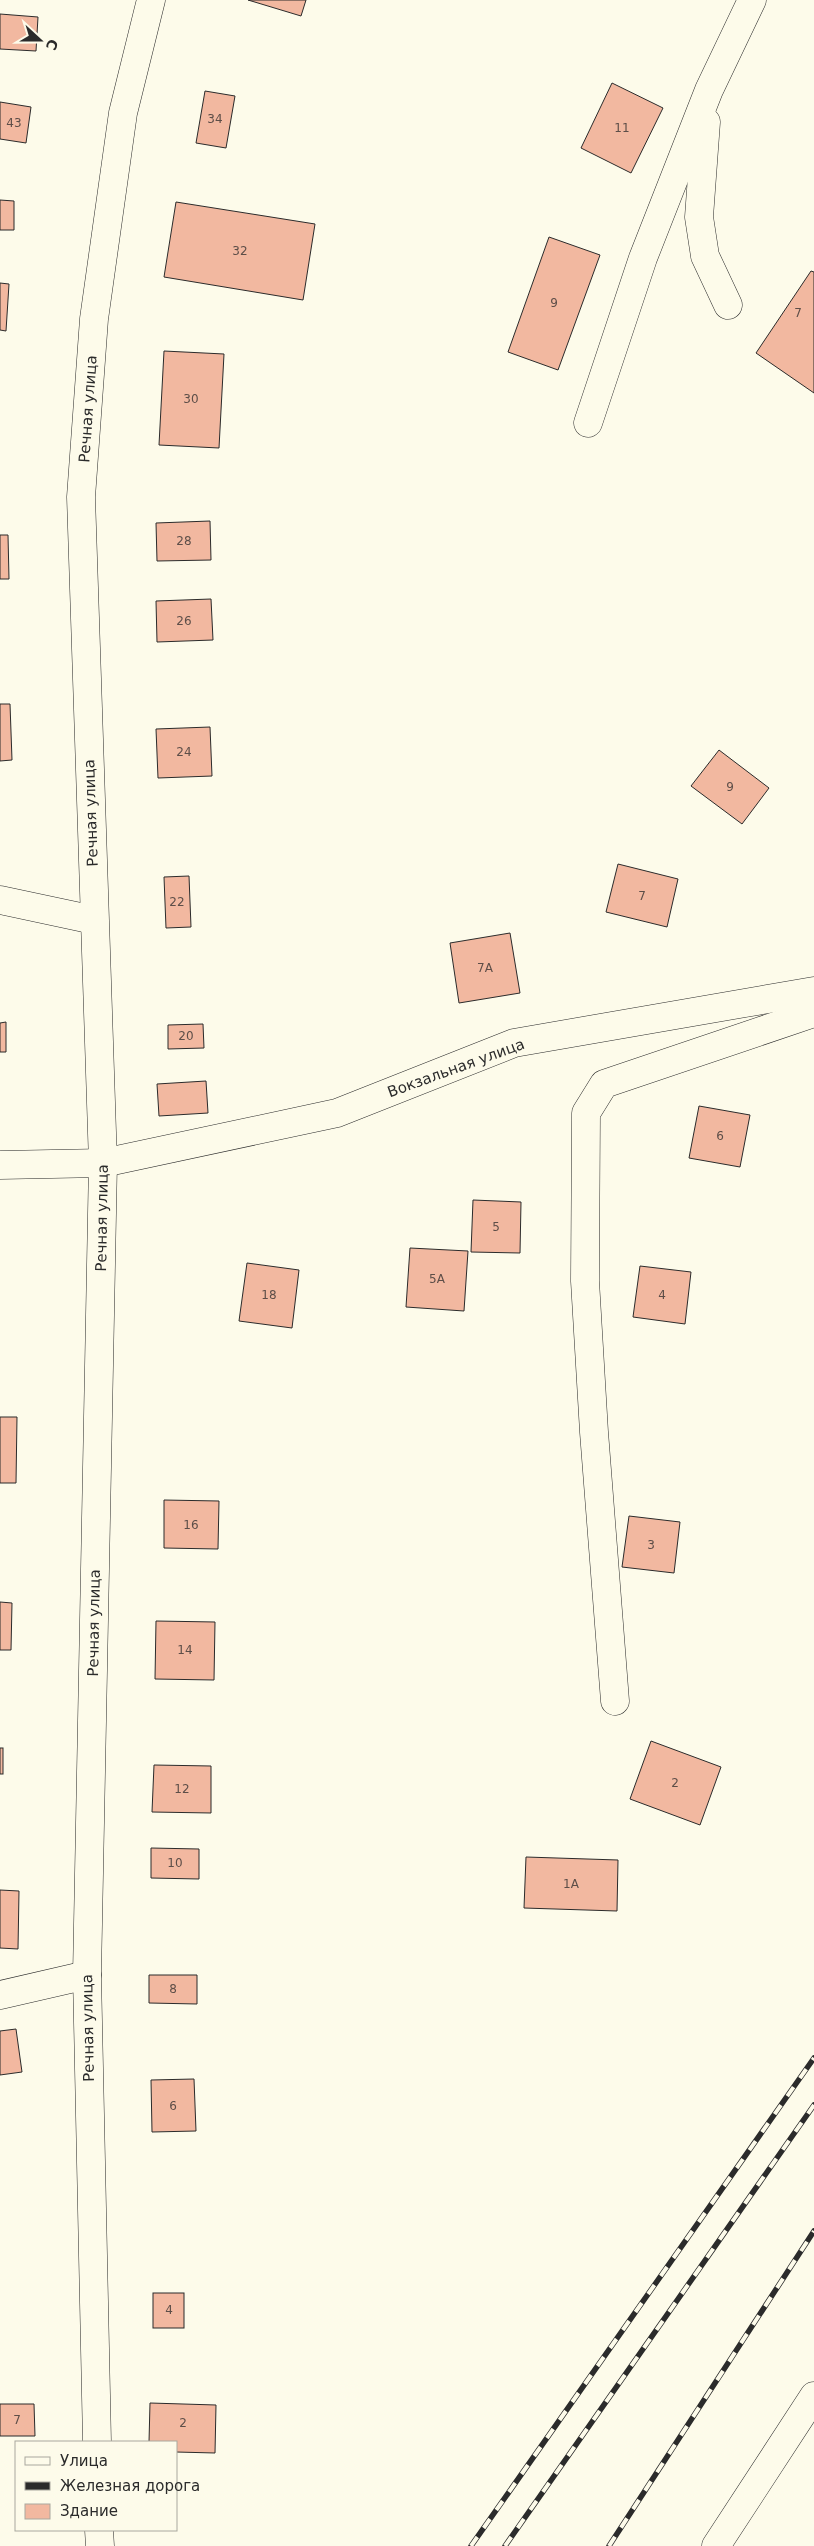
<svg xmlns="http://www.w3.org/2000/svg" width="814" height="2546" font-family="'DejaVu Sans',sans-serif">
<rect width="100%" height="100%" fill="#fdfbea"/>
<!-- building -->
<g fill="#f2b8a0" stroke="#2b2b2b">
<polygon points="248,0 306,0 301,16"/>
<polygon points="0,14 38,17 36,51 0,49"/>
<polygon points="612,83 663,108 631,173 581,148"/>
<polygon points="205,91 235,96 226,148 196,143"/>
<polygon points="0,102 31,107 26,143 0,139"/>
<polygon points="0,200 14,201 14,230 0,230"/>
<polygon points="176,202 315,224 303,300 164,277"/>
<polygon points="549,237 600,255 558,370 508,352"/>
<polygon points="811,271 814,272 814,393 756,353"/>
<polygon points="0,283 9,284 6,331 0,330"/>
<polygon points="164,351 224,354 219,448 159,445"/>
<polygon points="210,521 211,560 157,561 156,523"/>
<polygon points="0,535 8,535 9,579 0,579"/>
<polygon points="211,599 213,640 157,642 156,601"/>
<polygon points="0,704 10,704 12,760 0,761"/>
<polygon points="210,727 212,776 158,778 156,729"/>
<polygon points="719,750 769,788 742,824 691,786"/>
<polygon points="618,864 678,879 667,927 606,912"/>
<polygon points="189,876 191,927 166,928 164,877"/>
<polygon points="510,933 520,993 459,1003 450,943"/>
<polygon points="6,1022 6,1052 0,1052 0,1023"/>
<polygon points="203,1024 204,1048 168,1049 168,1025"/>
<polygon points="206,1081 208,1113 159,1116 157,1084"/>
<polygon points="699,1106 750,1115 740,1167 689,1158"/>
<polygon points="473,1200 521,1202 520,1253 471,1252"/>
<polygon points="410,1248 468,1251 464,1311 406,1307"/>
<polygon points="247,1263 299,1270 292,1328 239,1321"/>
<polygon points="640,1266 691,1272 685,1324 633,1317"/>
<polygon points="0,1417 17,1417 16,1483 0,1483"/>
<polygon points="164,1500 219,1501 218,1549 164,1548"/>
<polygon points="629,1516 680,1522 674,1573 622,1567"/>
<polygon points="0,1602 12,1603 11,1650 0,1650"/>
<polygon points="156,1621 215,1622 214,1680 155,1679"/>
<polygon points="651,1741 721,1767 700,1825 630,1799"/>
<rect x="0" y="1748" width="3" height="26"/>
<polygon points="154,1765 211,1766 211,1813 152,1812"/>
<polygon points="151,1848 199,1849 199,1879 151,1878"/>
<polygon points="526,1857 618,1860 617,1911 524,1908"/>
<polygon points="0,1890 19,1891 18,1949 0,1948"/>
<polygon points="149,1975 197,1975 197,2004 149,2003"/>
<polygon points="16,2029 22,2072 0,2075 0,2031"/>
<polygon points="194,2079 196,2131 152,2132 151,2080"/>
<rect x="153" y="2293" width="31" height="35"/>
<polygon points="150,2403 216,2405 215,2453 176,2452 176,2442 149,2442"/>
<polygon points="0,2404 34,2404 35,2436 0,2436"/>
</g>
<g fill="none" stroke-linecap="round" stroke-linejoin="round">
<!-- minor casing -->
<g stroke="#2b2b2b" stroke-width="29">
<g id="minor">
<polyline points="706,122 699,217 705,256 728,305"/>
<polyline points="588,423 643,258 709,90 752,0"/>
<polyline points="0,900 94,920"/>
<polyline points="0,1165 103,1163 337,1113 514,1043 814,991"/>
<polyline points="615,1701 594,1432 585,1281 586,1113 604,1084 814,1013"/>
<polyline points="0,1995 87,1975"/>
<polyline points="97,2442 87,1975 103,1163 81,497 94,319 123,113 151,0"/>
<polyline points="99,2530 100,2546"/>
<polyline points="716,2546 814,2396"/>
</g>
</g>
<!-- minor -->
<use href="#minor" stroke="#fdfbea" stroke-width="28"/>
<!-- rail casing -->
<g stroke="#2b2b2b" stroke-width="5.5">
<g id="rail">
<polyline points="471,2546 814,2058"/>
<polyline points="505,2546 814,2105"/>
<polyline points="609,2546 814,2231"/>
</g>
</g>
<!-- rail -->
<use href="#rail" stroke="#fdfbea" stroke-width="4" stroke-dasharray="11" stroke-linecap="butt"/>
</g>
<g text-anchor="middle" stroke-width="4" stroke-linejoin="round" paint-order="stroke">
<!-- number labels -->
<g font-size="12" fill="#5d4e48">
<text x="215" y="123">34</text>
<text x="14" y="127">43</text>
<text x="622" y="132">11</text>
<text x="240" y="255">32</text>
<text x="554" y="307">9</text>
<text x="798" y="317">7</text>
<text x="191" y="403">30</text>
<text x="184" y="545">28</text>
<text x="184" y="625">26</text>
<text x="184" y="756">24</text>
<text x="730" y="791">9</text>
<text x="642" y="900">7</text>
<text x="177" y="906">22</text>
<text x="485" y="972">7А</text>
<text x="186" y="1040">20</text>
<text x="720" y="1140">6</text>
<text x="496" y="1231">5</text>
<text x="437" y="1283">5А</text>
<text x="269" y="1299">18</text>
<text x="662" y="1299">4</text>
<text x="191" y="1529">16</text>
<text x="651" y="1549">3</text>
<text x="185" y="1654">14</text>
<text x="675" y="1787">2</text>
<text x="182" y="1793">12</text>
<text x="175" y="1867">10</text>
<text x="571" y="1888">1А</text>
<text x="173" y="1993">8</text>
<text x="173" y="2110">6</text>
<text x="169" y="2314">4</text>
<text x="17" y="2424">7</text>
<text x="183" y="2427">2</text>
</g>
<!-- street labels -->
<g font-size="15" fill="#2b2b2b" stroke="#fdfbea">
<text transform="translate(88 409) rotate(-86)" y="5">Речная улица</text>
<text transform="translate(91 813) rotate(-92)" y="5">Речная улица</text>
<text transform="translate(456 1068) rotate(-20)" y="5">Вокзальная улица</text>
<text transform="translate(102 1218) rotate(-89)" y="5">Речная улица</text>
<text transform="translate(94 1623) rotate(-89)" y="5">Речная улица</text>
<text transform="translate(88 2028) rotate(-91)" y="5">Речная улица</text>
</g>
</g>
<!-- legend -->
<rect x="15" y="2441" width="162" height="90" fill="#fdfbea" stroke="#a9a89e"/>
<rect x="25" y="2457" width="25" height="8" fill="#fdfbea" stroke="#a9a89e"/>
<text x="60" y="2466" font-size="15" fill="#2b2b2b">Улица</text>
<rect x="25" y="2482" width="25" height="8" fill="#2b2b2b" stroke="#a9a89e"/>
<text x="60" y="2491" font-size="15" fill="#2b2b2b">Железная дорога</text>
<rect x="25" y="2504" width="25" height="15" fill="#f2b8a0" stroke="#a9a89e"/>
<text x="60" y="2516" font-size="15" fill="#2b2b2b">Здание</text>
<!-- north arrow -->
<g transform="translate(40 40) rotate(111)" stroke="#fdfbea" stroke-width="4" paint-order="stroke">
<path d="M0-4L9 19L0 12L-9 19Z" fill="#2b2b2b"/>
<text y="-8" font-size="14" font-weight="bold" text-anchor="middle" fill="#2b2b2b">С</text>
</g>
</svg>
